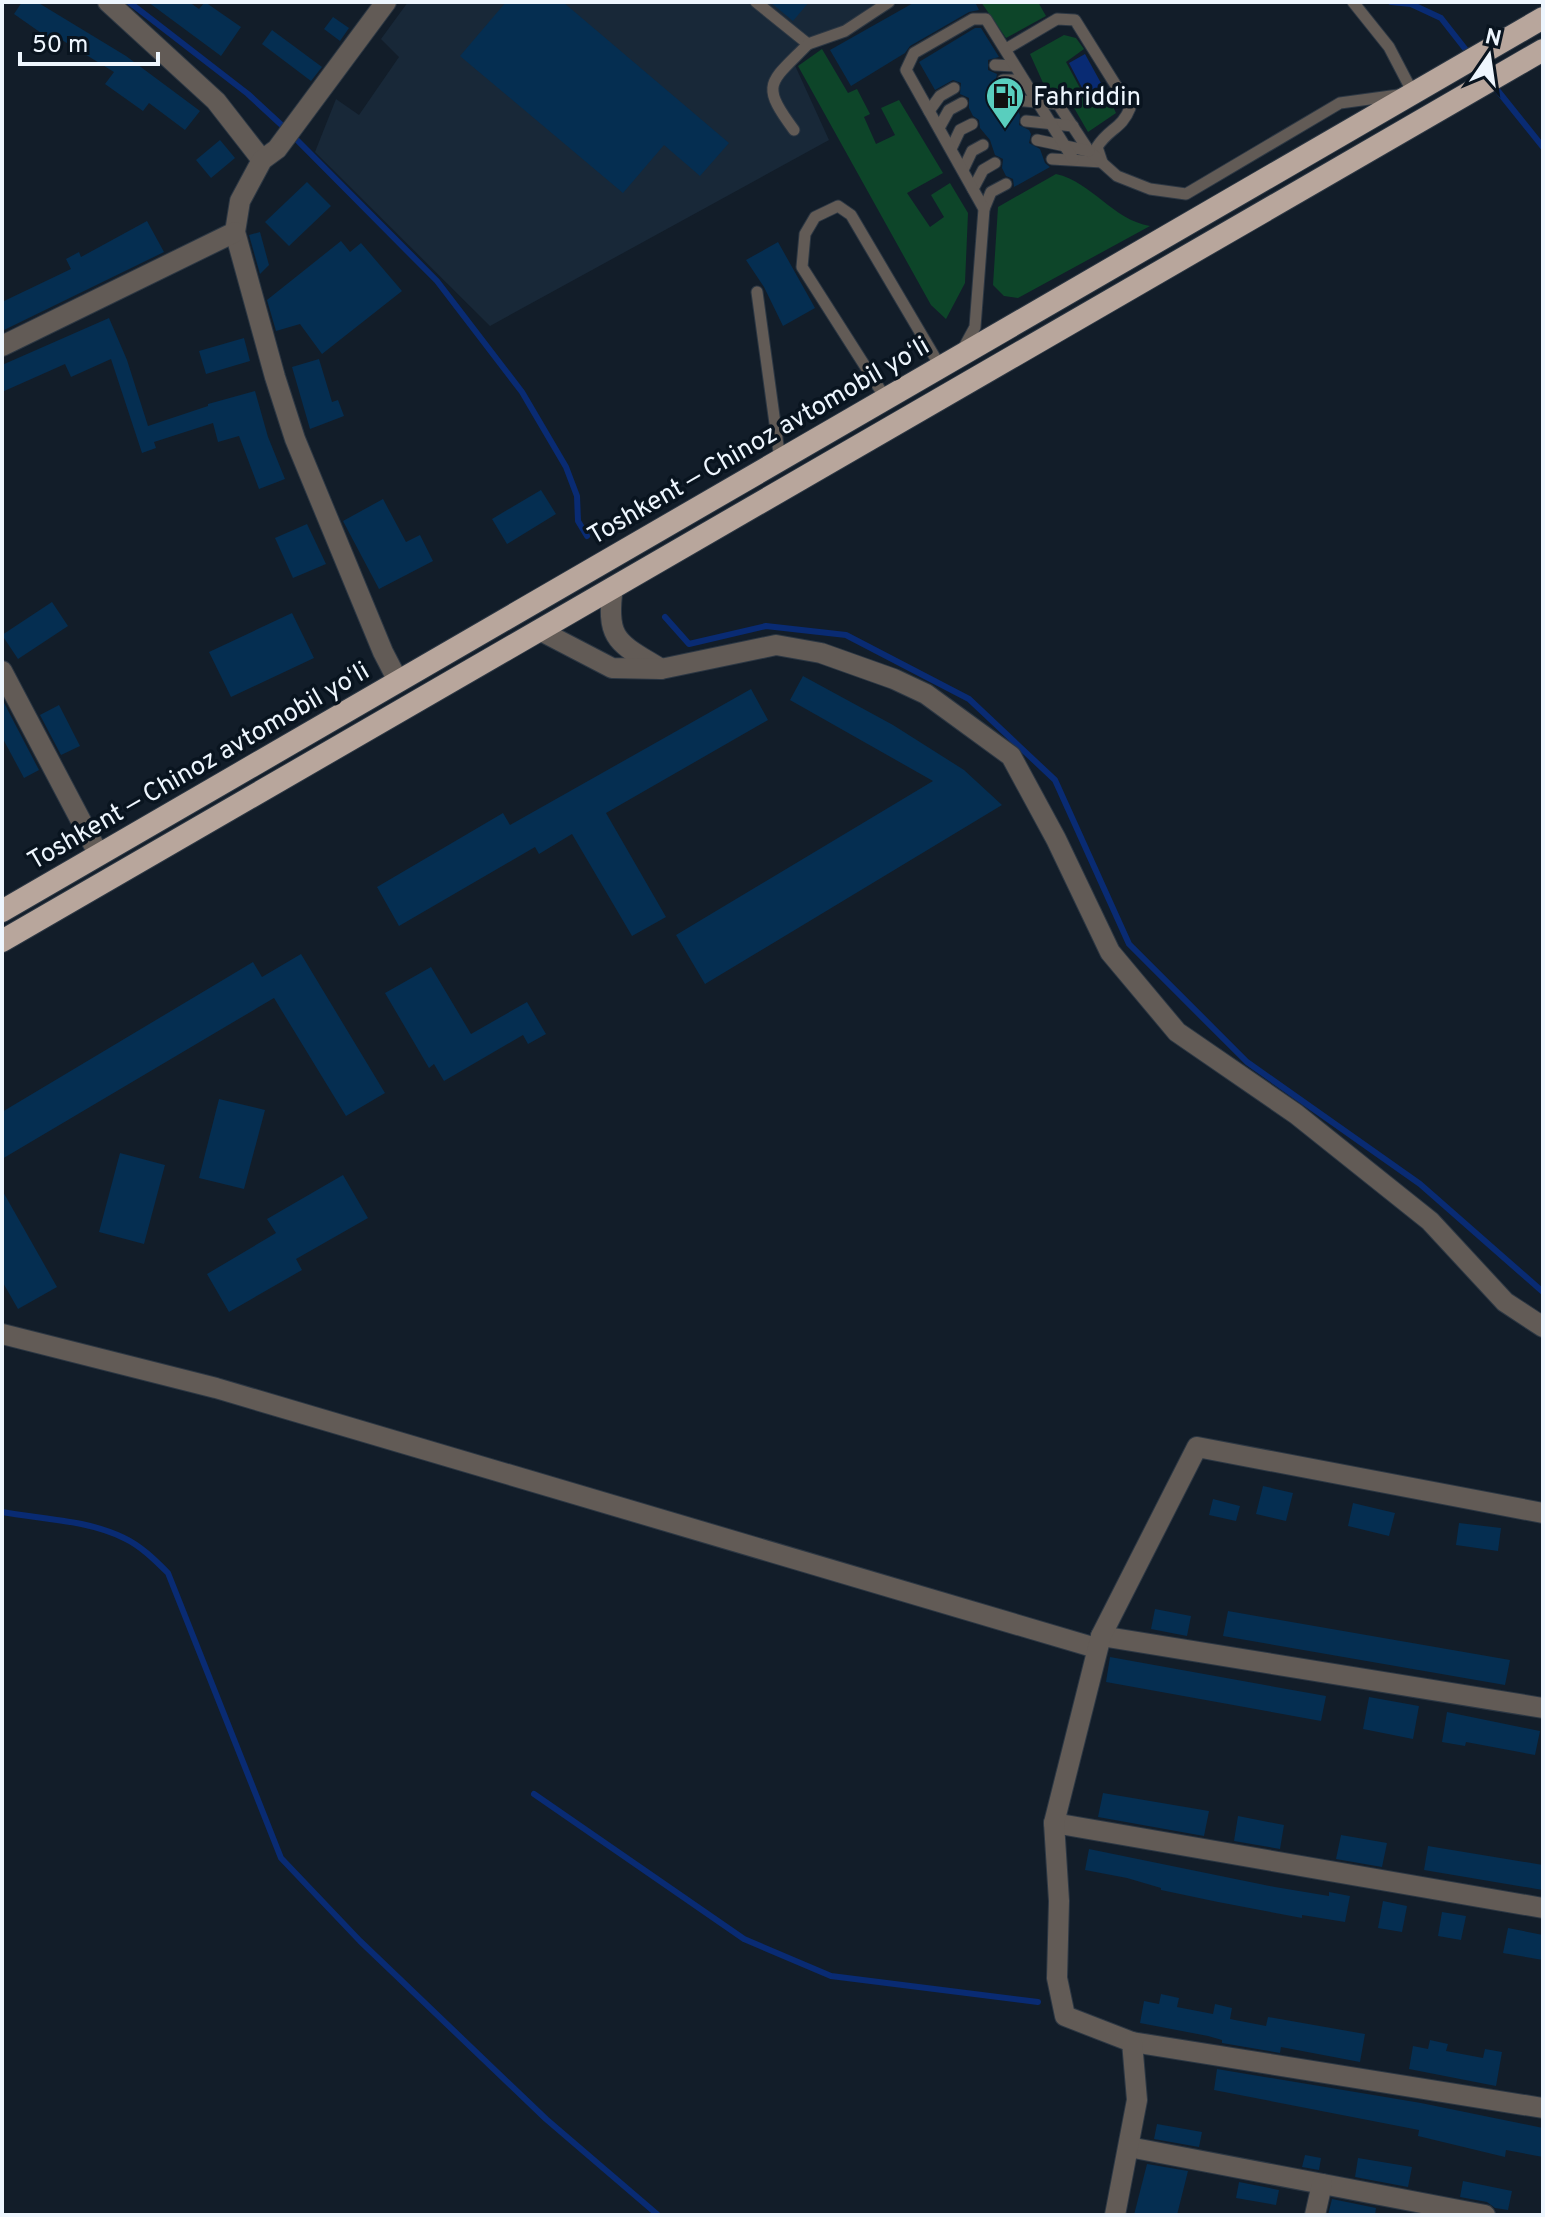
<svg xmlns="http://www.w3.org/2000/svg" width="1545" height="2217" font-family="Overpass,sans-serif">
<rect width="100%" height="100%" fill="#121d29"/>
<!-- built -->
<polygon fill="#182838" points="408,2 877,2 793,61 829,140 490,326 315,152 336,99 359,115 399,57 381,39"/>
<!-- green -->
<g fill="#0d4529">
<polygon points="981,2 1038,2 1046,16 1006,38"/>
<polygon points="1064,35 1076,38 1084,49 1066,62 1089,105 1108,96 1116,113 1088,132 1066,94 1048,94 1030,54"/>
<polygon points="822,49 848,93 857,89 870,114 864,117 876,144 895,135 881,108 899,100 943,173 907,193 930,227 944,217 931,195 950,183 968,213 965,283 946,319 931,305 798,66"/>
<path d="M1056,174C1092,182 1113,220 1150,226L1018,298L1004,296L993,285L998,207Z"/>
</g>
<!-- water -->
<polygon fill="#092b73" points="1085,54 1107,94 1090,103 1069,63"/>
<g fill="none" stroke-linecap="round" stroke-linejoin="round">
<!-- stream -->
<g stroke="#092b73" stroke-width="6">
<polyline points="129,2 248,94 288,131 437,281 522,392 566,467 577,496 578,521 587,536"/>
<polyline points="1391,2 1411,4 1441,18 1470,55"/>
<polyline points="1494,86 1543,147"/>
<polyline points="665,617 689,644 766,626 846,635 969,699 1055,780 1129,944 1247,1062 1420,1184 1543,1292"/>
<path d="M2,1512C41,1519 88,1520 124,1538C141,1546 155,1560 168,1573L281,1858L360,1941L546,2119L658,2215"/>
<polyline points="534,1794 744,1939 831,1976 1038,2002"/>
</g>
</g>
<!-- building -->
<g fill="#052e51">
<polygon points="22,2 37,2 126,56 200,111 185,130 149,103 143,111 105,84 114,72 57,37 54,42 14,14"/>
<polygon points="148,2 189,2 199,9 205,2 241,27 221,56"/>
<polygon points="506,2 563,2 729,143 700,176 664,145 623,193 460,56"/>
<polygon points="770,2 809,2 793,21"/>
<polygon points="915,2 975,2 979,10 969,12 910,46 905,53 851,86 830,50"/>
<polygon points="333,17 349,28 340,41 324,29"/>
<polygon points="975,28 981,28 999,57 988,60 988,70 997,74 995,84 1005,88 1008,94 1007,104 1017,109 1020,115 1019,125 1029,130 1031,134 1029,143 1040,149 1045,163 1050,167 1014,187 1013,179 1006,176 1002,168 1003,159 995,155 990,140 980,128 979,120 973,116 969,108 969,98 960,94 961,83 953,80 935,90 919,62"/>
<polygon points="272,30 322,67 311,81 262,44"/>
<polygon points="220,140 235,158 211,178 196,160"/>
<polygon points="307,182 331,206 289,246 265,222"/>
<polygon points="147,221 164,252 2,331 2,302 71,269 66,259 79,252 81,257"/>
<polygon points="260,232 269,265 260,274 249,235"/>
<polygon points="341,241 350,252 361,243 402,291 322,354 300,324 276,331 267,300"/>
<polygon points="778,242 815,308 783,326 764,287 746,260"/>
<polygon points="109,318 127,360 148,426 208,406 208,404 255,391 268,437 285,479 259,489 239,436 218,442 213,423 154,442 156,448 142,453 111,359 71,377 65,364 2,392 2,365"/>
<polygon points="244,338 250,361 206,374 199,351"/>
<polygon points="319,359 332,402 338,400 344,416 310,429 292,367"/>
<polygon points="541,490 556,514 507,544 492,519"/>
<polygon points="383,499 406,542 420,535 433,561 379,589 343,521"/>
<polygon points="307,524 326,564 293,578 275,538"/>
<polygon points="52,602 68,626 18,659 2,635"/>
<polygon points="292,613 314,658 231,697 209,652"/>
<polygon points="803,676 893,725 964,770 1002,805 705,984 676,935 933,781 790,700"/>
<polygon points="751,689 768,720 606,813 666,917 632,936 572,834 539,854 535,847 399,926 377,887 503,813 510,825"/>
<polygon points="2,699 39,770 24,778 2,737"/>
<polygon points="59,705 80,746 61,755 40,715"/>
<polygon points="301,954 385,1093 346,1116 274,998 2,1159 2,1112 253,962 262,977"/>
<polygon points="431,967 471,1034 527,1002 546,1034 528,1044 523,1035 444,1081 434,1064 429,1068 385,993"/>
<polygon points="219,1099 265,1110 244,1189 199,1178"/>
<polygon points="120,1153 165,1165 144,1244 99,1232"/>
<polygon points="343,1175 368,1218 296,1259 302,1270 229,1312 207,1274 276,1233 267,1219"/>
<polygon points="2,1190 57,1287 18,1309 2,1281"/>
<polygon points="1263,1486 1293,1493 1286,1521 1256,1514"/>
<polygon points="1213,1499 1240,1506 1236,1521 1209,1515"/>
<polygon points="1353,1503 1395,1513 1389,1536 1348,1526"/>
<polygon points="1459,1523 1501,1528 1498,1551 1456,1545"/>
<polygon points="1155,1609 1191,1616 1187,1636 1151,1629"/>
<polygon points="1228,1611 1510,1660 1505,1685 1223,1636"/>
<polygon points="1110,1657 1326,1696 1321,1721 1106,1682"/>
<polygon points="1369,1697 1419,1706 1413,1739 1363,1729"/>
<polygon points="1447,1712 1540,1731 1535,1755 1466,1742 1465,1746 1442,1742"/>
<polygon points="1103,1793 1209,1811 1204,1836 1098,1817"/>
<polygon points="1238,1816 1284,1825 1280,1849 1234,1841"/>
<polygon points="1341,1835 1387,1843 1382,1867 1336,1859"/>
<polygon points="1428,1846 1543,1865 1543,1890 1424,1870"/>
<polygon points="1089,1849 1275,1887 1329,1896 1329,1892 1350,1896 1345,1922 1302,1915 1302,1918 1218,1902 1161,1890 1161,1888 1127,1878 1085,1870"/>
<polygon points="1383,1901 1407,1906 1402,1932 1378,1928"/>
<polygon points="1442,1912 1466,1916 1461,1940 1438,1936"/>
<polygon points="1508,1928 1543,1935 1543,1960 1503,1953"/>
<polygon points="1161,1994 1179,1998 1177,2007 1213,2014 1215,2004 1232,2008 1230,2019 1266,2026 1268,2017 1365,2034 1360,2062 1281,2047 1280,2053 1222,2043 1222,2040 1208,2036 1140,2023 1144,2001 1159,2004"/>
<polygon points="1430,2040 1448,2044 1446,2051 1483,2058 1485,2049 1502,2052 1496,2086 1409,2069 1413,2046 1428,2049"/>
<polygon points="1217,2069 1421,2103 1543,2128 1543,2157 1506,2150 1505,2157 1418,2136 1419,2130 1214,2090"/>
<polygon points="1157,2124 1202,2132 1199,2147 1154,2139"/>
<polygon points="1305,2155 1321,2158 1319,2170 1302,2167"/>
<polygon points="1358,2158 1412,2167 1408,2187 1355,2177"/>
<polygon points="1147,2164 1188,2171 1177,2215 1134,2215"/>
<polygon points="1463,2181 1512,2191 1508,2210 1495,2208 1487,2202 1460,2197"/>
<polygon points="1239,2182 1279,2190 1276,2205 1236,2198"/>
<polygon points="1332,2199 1376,2208 1375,2215 1328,2215"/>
</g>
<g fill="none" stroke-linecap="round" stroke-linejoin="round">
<!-- service casing -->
<g stroke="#2c3743" stroke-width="13">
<g id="service">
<polyline points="756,2 808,44 845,31 889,2"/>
<path d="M1006,49L1057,19L1075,20L1130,108C1122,129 1109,128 1097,147L1102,162L1052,159"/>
<polyline points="995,65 1014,66"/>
<polyline points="1003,80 1023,80"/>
<polyline points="1014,100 1058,104 1089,151 1117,176 1150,189 1186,194 1340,103 1413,93 1389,47 1353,2"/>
<polyline points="929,111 940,96 954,88"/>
<polyline points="1026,121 1073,126"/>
<polyline points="939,128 949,110 962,103"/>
<path d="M794,130C759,83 770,83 808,44"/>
<polyline points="1037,140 1089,151"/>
<polyline points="951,149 960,130 972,124"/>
<polyline points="963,170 972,151 983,145"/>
<polyline points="973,189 983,170 995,163"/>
<polyline points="984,209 991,192 1006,184"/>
<polyline points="757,292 780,460"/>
<polyline points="963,349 975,327 984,209 906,70 914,53 973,19 986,19 1073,159"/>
<polyline points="886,399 802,267 805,234 815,217 838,206 851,215 940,366"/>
</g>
</g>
<!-- minor casing -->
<g stroke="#2c3743" stroke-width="22">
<g id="minor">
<polyline points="108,2 216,101 262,160"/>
<polyline points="386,2 277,149 262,160 240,201 235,232 275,377 295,439 383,652 398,681"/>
<polyline points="2,346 235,232"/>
<path d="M613,587C605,641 619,643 661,669"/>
<polyline points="539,630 612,668 661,669 776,645 821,653 894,679 926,694 1011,756 1056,839 1110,952 1177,1032 1296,1114 1430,1221 1505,1302 1543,1327"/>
<polyline points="2,671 99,855"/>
<polyline points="2,1334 216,1388 1096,1648"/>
<polyline points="1101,1636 1543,1708"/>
<polyline points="1054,1823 1543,1908"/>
<polyline points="1132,2042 1543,2108"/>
<polyline points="1129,2147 1485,2215"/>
<polyline points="1115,2215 1137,2100 1132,2042 1065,2016 1057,1978 1059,1901 1054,1823 1101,1636 1197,1447 1543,1513"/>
<polyline points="1315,2215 1322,2184"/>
</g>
</g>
<!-- trunk casing -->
<g stroke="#2c3743" stroke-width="24">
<g id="trunk">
<polyline points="2,911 1543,18"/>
<polyline points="2,941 1543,50"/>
</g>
</g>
<!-- service -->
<use href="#service" stroke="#625b56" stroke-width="11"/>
<!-- minor -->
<use href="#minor" stroke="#625b56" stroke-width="20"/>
<!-- trunk -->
<use href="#trunk" stroke="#b8a69c" stroke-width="22"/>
</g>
<!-- icons -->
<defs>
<g id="fuel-pin" transform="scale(2)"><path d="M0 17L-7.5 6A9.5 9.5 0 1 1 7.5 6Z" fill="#59cebe" stroke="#09141f"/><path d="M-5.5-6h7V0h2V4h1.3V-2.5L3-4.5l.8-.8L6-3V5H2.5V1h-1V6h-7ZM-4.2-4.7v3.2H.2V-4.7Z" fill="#111"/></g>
</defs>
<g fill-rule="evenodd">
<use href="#fuel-pin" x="1005" y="96"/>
</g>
<g text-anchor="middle" stroke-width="7" stroke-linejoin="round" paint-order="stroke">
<!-- poi labels -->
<g font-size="26" fill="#eef6fe" stroke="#09141f" text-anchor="start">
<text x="1033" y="105">Fahriddin</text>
</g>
<!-- street labels -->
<g font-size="26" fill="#eef6fe" stroke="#09141f">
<text transform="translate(758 440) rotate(-30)" y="9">Toshkent — Chinoz avtomobil yoʻli</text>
<text transform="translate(198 765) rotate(-30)" y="9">Toshkent — Chinoz avtomobil yoʻli</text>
</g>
</g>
<!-- border -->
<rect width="1545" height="2217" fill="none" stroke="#eef6fe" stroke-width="8"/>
<!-- north arrow -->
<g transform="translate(1489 56) rotate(13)" stroke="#09141f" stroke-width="6" paint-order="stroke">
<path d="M0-6L14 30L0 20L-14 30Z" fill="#eef6fe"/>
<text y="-12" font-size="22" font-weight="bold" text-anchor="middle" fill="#eef6fe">N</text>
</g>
<!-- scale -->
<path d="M20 52v12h138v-12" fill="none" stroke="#eef6fe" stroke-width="4"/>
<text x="32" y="52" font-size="24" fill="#eef6fe" stroke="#09141f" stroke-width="6" paint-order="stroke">50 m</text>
</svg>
